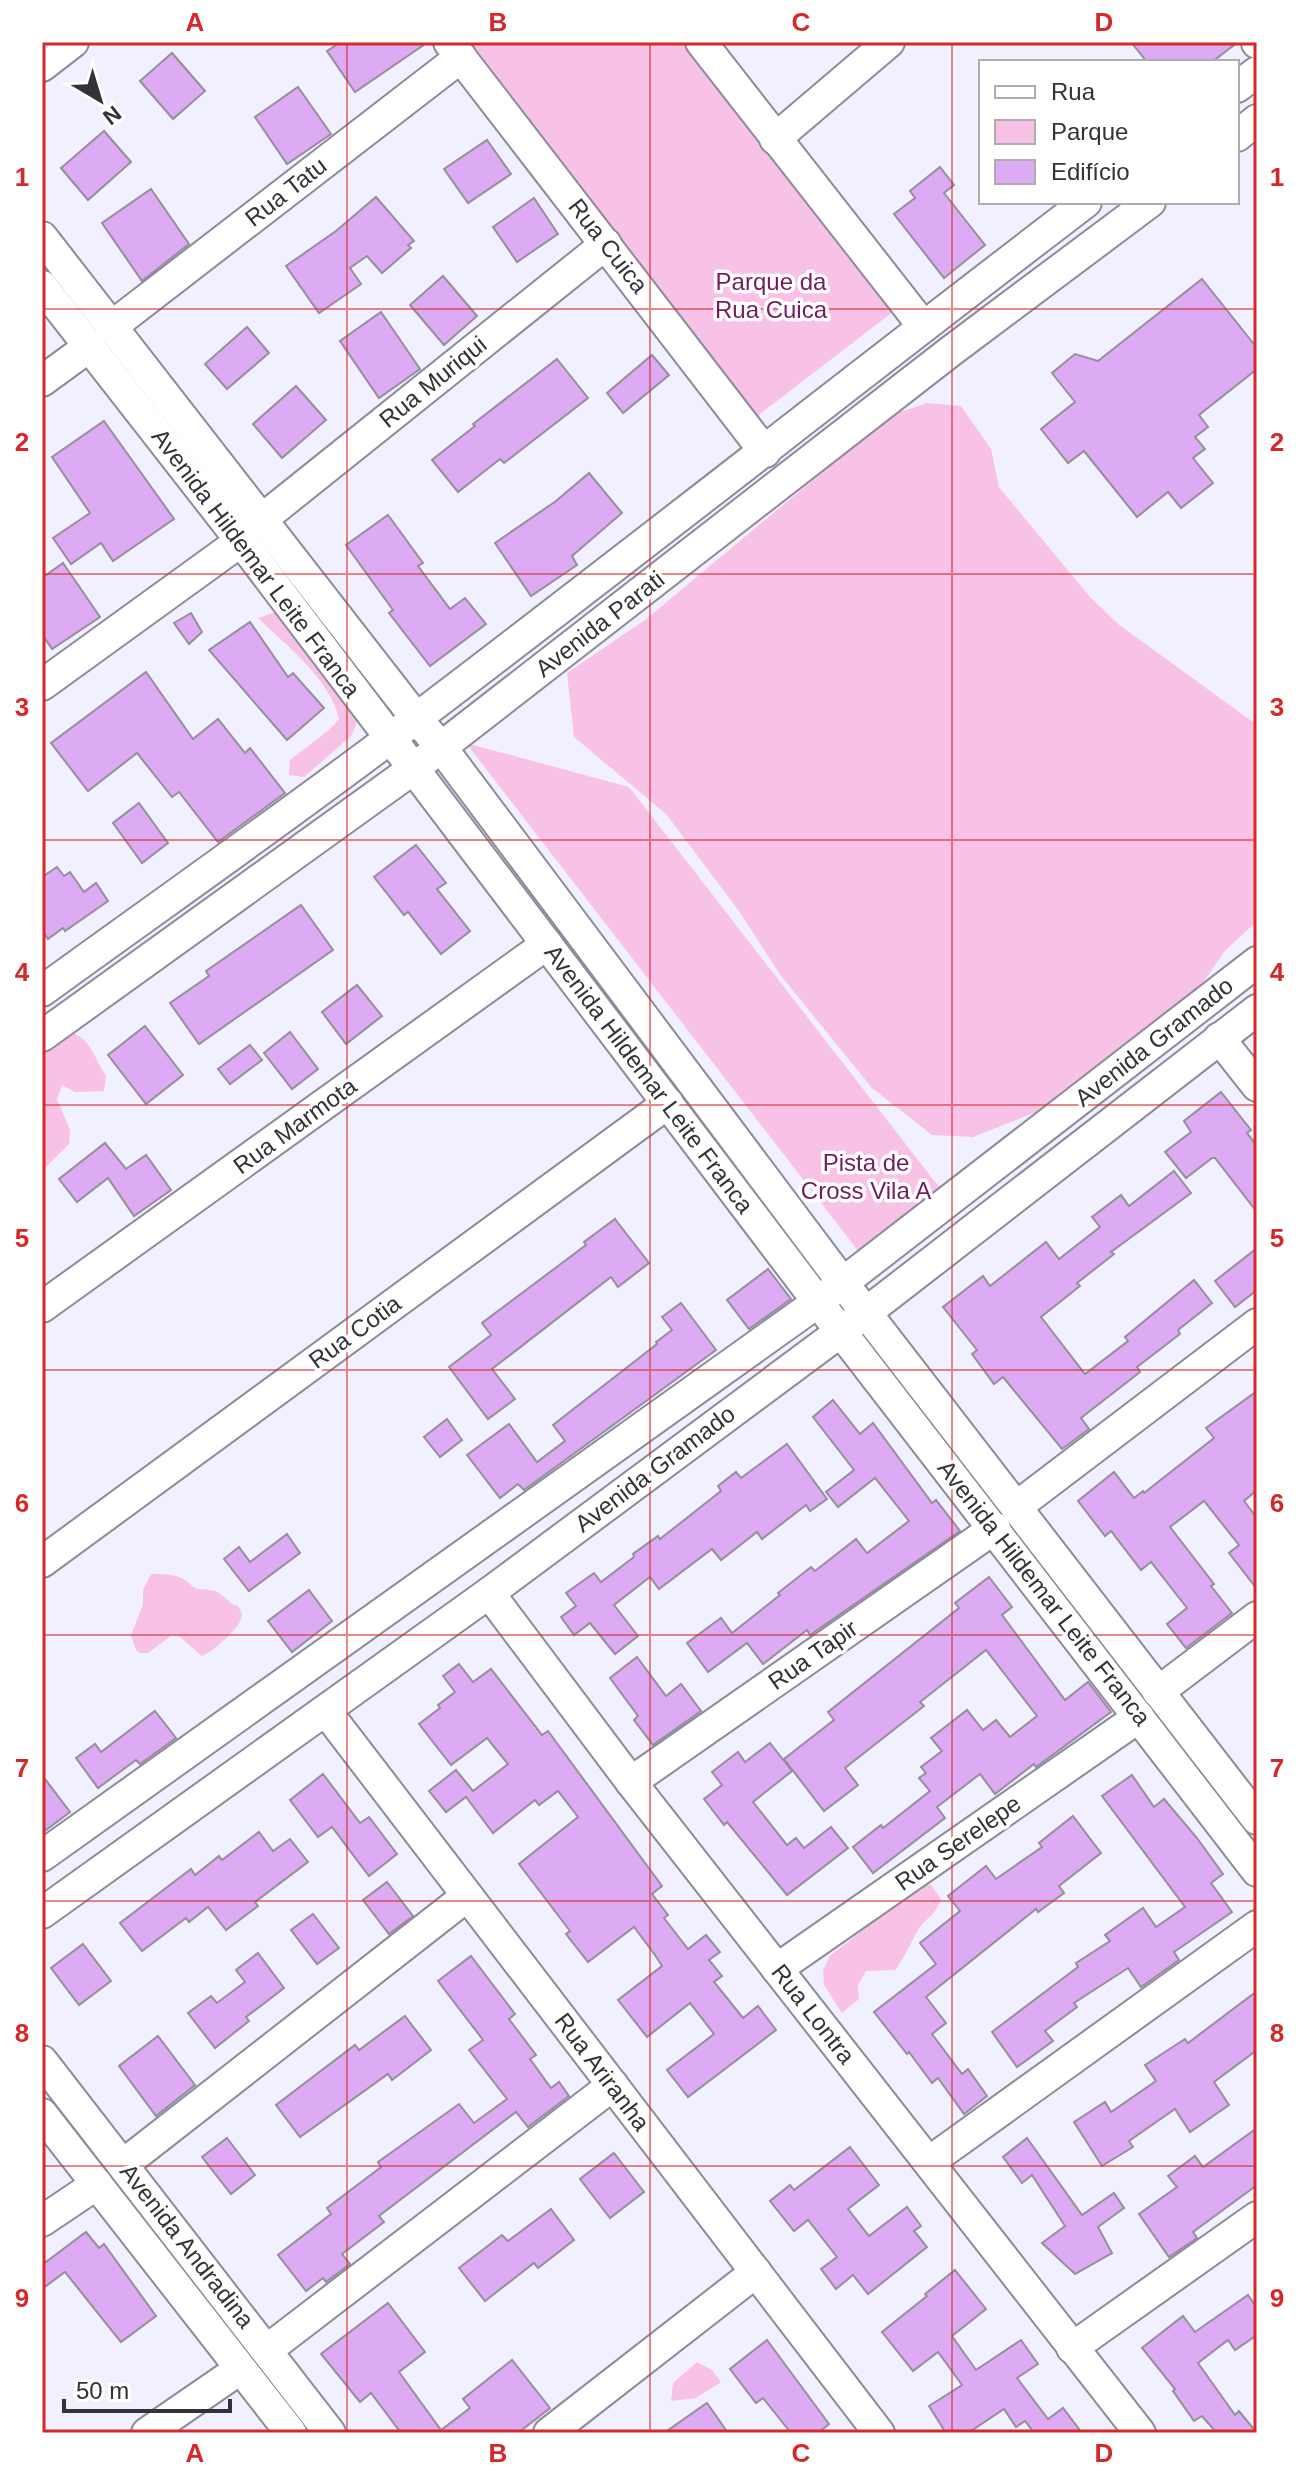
<svg xmlns="http://www.w3.org/2000/svg" width="1299" height="2475" font-family="Helvetica,sans-serif">
<rect width="100%" height="100%" fill="#f1f0fe"/>
<!-- green -->
<g fill="#f8c2e6">
<polygon points="471,42 681,42 894,311 755,418"/>
<polygon points="927,403 961,406 991,449 999,487 1090,597 1118,624 1257,725 1257,921 1225,951 1204,981 1178,1010 1049,1107 973,1137 932,1135 872,1088 781,976 739,911 666,814 574,737 567,673 645,620 891,415"/>
<path d="M275,612L290,616L353,707L357,722L351,736L304,777L289,775L290,760L329,730L339,719C330,679 287,646 258,618Z"/>
<polygon points="466,743 629,787 939,1187 859,1252"/>
<path d="M65,1030C93,1039 91,1053 106,1076L104,1091L75,1092L62,1085L57,1099L70,1130L69,1144L42,1171V1043Z"/>
<path d="M151,1574C169,1574 182,1574 194,1588C201,1590 209,1589 215,1591C225,1595 228,1604 238,1606C241,1612 243,1613 241,1619C239,1628 210,1654 202,1656L180,1637L172,1635L148,1653H140L136,1650L131,1635L143,1604V1590Z"/>
<path d="M915,1885H931L941,1899C934,1918 927,1916 918,1930C910,1944 905,1957 895,1970L866,1971L858,1985L859,1999L842,2013L824,1985L823,1970L830,1956L892,1907Z"/>
<polygon points="697,2362 712,2370 721,2382 696,2398 671,2401 673,2383"/>
</g>
<!-- building -->
<g fill="#dcabf3" stroke="#978d9c" stroke-width="2">
<polygon points="341,42 428,42 355,92 327,51"/>
<polygon points="1131,42 1238,42 1212,62 1147,62"/>
<polygon points="172,53 205,91 173,119 140,81"/>
<polygon points="298,87 331,134 287,164 255,117"/>
<polygon points="104,131 131,162 88,200 61,168"/>
<polygon points="487,140 511,174 468,203 444,169"/>
<polygon points="940,167 954,185 944,193 985,245 944,278 894,214 915,198 910,191"/>
<polygon points="151,189 189,244 142,281 102,223"/>
<polygon points="376,197 414,241 408,245 411,248 382,273 367,256 350,268 361,284 319,313 286,266 336,231"/>
<polygon points="534,198 558,234 517,262 493,227"/>
<polygon points="443,276 477,316 444,345 410,305"/>
<polygon points="1202,279 1257,348 1257,369 1199,415 1208,427 1195,437 1205,449 1193,458 1213,483 1181,508 1168,492 1137,517 1084,451 1068,463 1041,429 1075,402 1052,373 1075,354 1098,361"/>
<polygon points="381,312 420,369 379,398 340,341"/>
<polygon points="247,327 269,353 227,389 205,364"/>
<polygon points="652,355 669,375 623,413 607,393"/>
<polygon points="557,359 588,398 504,463 500,459 458,492 432,460 475,426 473,424"/>
<polygon points="296,386 326,420 282,458 253,424"/>
<polygon points="104,421 174,519 113,561 101,543 71,564 53,538 90,513 52,457"/>
<polygon points="589,473 622,513 572,556 577,565 531,596 495,543 556,501"/>
<polygon points="388,515 423,563 418,566 450,609 465,598 486,624 430,666 389,613 393,610 346,545"/>
<polygon points="63,563 100,617 52,649 42,634 42,578"/>
<polygon points="191,613 202,632 189,644 174,623"/>
<polygon points="250,622 288,677 293,673 324,708 287,740 209,650"/>
<polygon points="146,672 193,739 218,719 245,753 250,748 285,793 218,842 179,792 172,797 137,753 88,791 51,743"/>
<polygon points="139,803 168,843 142,863 113,823"/>
<polygon points="416,845 446,883 437,889 470,931 441,954 408,912 404,915 374,877"/>
<polygon points="57,867 64,876 70,872 84,892 96,883 108,901 65,931 63,928 48,939 42,930 42,877"/>
<polygon points="301,905 333,950 199,1044 170,1003 209,976 206,971"/>
<polygon points="357,985 382,1016 346,1044 322,1012"/>
<polygon points="145,1026 183,1075 146,1104 108,1055"/>
<polygon points="290,1032 318,1069 292,1089 264,1053"/>
<polygon points="250,1045 262,1060 230,1084 218,1069"/>
<polygon points="1221,1092 1251,1130 1247,1133 1257,1146 1257,1212 1215,1158 1212,1158 1186,1178 1165,1152 1191,1132 1184,1121"/>
<polygon points="105,1143 126,1169 146,1155 171,1190 134,1216 108,1178 77,1202 59,1179"/>
<polygon points="1174,1171 1191,1193 1111,1252 1114,1254 1077,1283 1080,1286 1041,1317 1085,1374 1128,1341 1125,1337 1194,1280 1212,1303 1178,1330 1180,1334 1137,1367 1140,1372 1081,1418 1089,1429 1062,1449 1003,1377 994,1384 972,1354 977,1350 943,1307 983,1276 990,1286 1046,1242 1059,1259 1100,1227 1092,1217 1121,1195 1129,1206"/>
<polygon points="615,1219 649,1263 618,1287 611,1277 492,1369 515,1399 488,1419 449,1367 491,1335 482,1323 586,1245 584,1242"/>
<polygon points="1257,1248 1257,1290 1235,1307 1215,1281"/>
<polygon points="768,1269 791,1299 749,1329 727,1300"/>
<polygon points="681,1303 716,1350 524,1490 518,1484 500,1498 467,1455 509,1424 537,1462 565,1441 553,1425 657,1344 656,1342 672,1330 662,1317"/>
<polygon points="1257,1391 1257,1490 1244,1501 1257,1518 1257,1589 1229,1553 1239,1545 1204,1501 1170,1527 1214,1584 1211,1586 1232,1613 1186,1648 1167,1624 1187,1608 1151,1562 1141,1570 1111,1531 1105,1536 1078,1501 1114,1472 1134,1498 1143,1491 1144,1493 1214,1438 1206,1428"/>
<polygon points="833,1400 860,1434 873,1423 932,1503 936,1500 960,1531 810,1635 807,1630 763,1664 747,1643 708,1672 687,1643 721,1618 732,1633 780,1595 778,1593 811,1567 815,1571 856,1539 867,1553 909,1521 875,1478 838,1507 826,1492 854,1470 813,1417"/>
<polygon points="447,1419 462,1440 440,1457 424,1437"/>
<polygon points="787,1444 827,1499 810,1511 806,1505 762,1539 757,1532 721,1560 712,1549 659,1589 650,1577 614,1605 638,1636 615,1654 590,1623 574,1635 561,1617 576,1606 566,1593 594,1573 601,1582 634,1557 633,1554 658,1536 660,1539 721,1491 718,1486 736,1472 741,1478"/>
<polygon points="287,1534 300,1553 249,1591 224,1559 239,1547 250,1562"/>
<polygon points="989,1577 1012,1607 1002,1615 1065,1700 1088,1682 1111,1712 1036,1767 1034,1764 995,1794 980,1774 937,1807 945,1818 873,1873 853,1847 881,1825 883,1828 930,1791 919,1778 926,1773 921,1767 942,1751 931,1738 967,1710 983,1730 996,1720 1010,1737 1037,1716 1010,1681 986,1650 920,1702 924,1706 845,1768 858,1785 824,1811 784,1759 834,1720 828,1712 959,1608 955,1603"/>
<polygon points="309,1590 332,1621 292,1652 268,1621"/>
<polygon points="637,1657 666,1696 681,1684 701,1711 653,1745 634,1720 638,1716 610,1678"/>
<polygon points="459,1664 473,1682 491,1669 542,1735 548,1731 662,1886 652,1894 668,1915 664,1918 688,1949 706,1935 720,1952 709,1960 722,1976 714,1982 743,2018 758,2006 776,2030 688,2097 667,2070 714,2034 690,2003 647,2037 618,2000 662,1966 655,1955 634,1927 588,1962 566,1934 570,1931 519,1864 578,1817 558,1791 539,1805 535,1800 493,1833 466,1797 446,1812 429,1791 456,1770 473,1791 508,1764 487,1738 451,1765 419,1724 440,1708 438,1705 455,1692 443,1676"/>
<polygon points="155,1711 176,1738 140,1764 136,1760 98,1788 76,1758 95,1744 101,1752"/>
<polygon points="770,1743 792,1771 753,1802 787,1845 796,1838 804,1848 831,1827 848,1848 787,1895 727,1822 724,1825 704,1799 722,1785 712,1772 738,1752 745,1762"/>
<polygon points="323,1774 360,1823 369,1817 397,1854 369,1876 332,1827 318,1837 290,1800"/>
<polygon points="42,1775 70,1812 42,1833"/>
<polygon points="1132,1775 1154,1807 1164,1799 1197,1838 1223,1874 1211,1883 1232,1912 1174,1952 1179,1960 1141,1987 1128,1968 1074,2003 1077,2007 1045,2031 1053,2041 1017,2067 992,2032 1078,1967 1076,1963 1110,1941 1105,1935 1143,1908 1156,1927 1185,1907 1102,1796"/>
<polygon points="1073,1816 1101,1853 1059,1886 1064,1893 1038,1912 1036,1909 926,1997 946,2023 932,2034 962,2074 968,2069 987,2096 964,2114 938,2078 932,2083 909,2052 907,2054 874,2012 936,1964 920,1943 960,1911 948,1896 986,1866 996,1879 1042,1847 1039,1843"/>
<polygon points="259,1832 273,1851 290,1839 308,1862 255,1902 258,1906 226,1930 208,1907 189,1922 186,1918 142,1951 120,1923 191,1869 195,1875 219,1856 222,1860"/>
<polygon points="387,1882 413,1916 389,1934 363,1900"/>
<polygon points="313,1914 339,1948 317,1964 291,1930"/>
<polygon points="83,1944 111,1981 79,2005 51,1968"/>
<polygon points="258,1953 284,1988 246,2017 249,2021 215,2048 188,2013 211,1996 217,2003 245,1982 236,1970"/>
<polygon points="471,1956 515,2014 509,2019 536,2055 530,2059 551,2088 559,2082 569,2096 528,2127 516,2112 379,2216 384,2222 342,2254 350,2264 326,2282 323,2278 306,2291 278,2255 331,2214 327,2208 381,2167 378,2162 459,2104 474,2123 507,2099 469,2050 483,2040 438,1981"/>
<polygon points="1257,1991 1257,2050 1214,2082 1229,2105 1190,2132 1175,2109 1129,2141 1133,2147 1102,2166 1074,2122 1105,2102 1111,2112 1156,2081 1145,2065 1185,2039 1188,2043"/>
<polygon points="405,2016 431,2050 392,2080 388,2074 300,2137 276,2105 355,2045 359,2050"/>
<polygon points="158,2036 195,2085 156,2116 119,2066"/>
<polygon points="1257,2128 1257,2185 1193,2232 1197,2238 1169,2257 1139,2214 1177,2187 1168,2176 1195,2156 1203,2167"/>
<polygon points="227,2138 255,2175 231,2194 202,2157"/>
<polygon points="1027,2138 1082,2215 1114,2193 1124,2208 1098,2227 1112,2253 1075,2274 1042,2243 1065,2226 1032,2175 1022,2183 1003,2157"/>
<polygon points="850,2147 879,2185 848,2209 869,2236 907,2207 921,2226 914,2231 927,2247 868,2294 853,2275 836,2289 821,2269 837,2257 808,2220 794,2231 770,2201 790,2185 794,2190"/>
<polygon points="614,2153 644,2192 610,2218 580,2179"/>
<polygon points="551,2209 574,2240 538,2268 534,2263 485,2301 459,2268 502,2235 508,2241"/>
<polygon points="86,2232 99,2248 104,2244 156,2316 121,2342 65,2272 42,2289 42,2265"/>
<polygon points="955,2270 986,2309 952,2336 976,2370 1021,2340 1038,2364 1017,2378 1048,2419 1063,2408 1082,2433 1029,2433 1032,2430 1025,2421 1016,2427 1004,2409 968,2433 946,2433 929,2406 962,2385 938,2352 913,2371 882,2332 927,2296 925,2294"/>
<polygon points="1248,2295 1257,2308 1257,2335 1235,2350 1228,2340 1198,2363 1235,2415 1239,2411 1257,2433 1214,2433 1216,2432 1202,2416 1194,2421 1173,2391 1175,2389 1142,2348 1183,2316 1195,2332"/>
<polygon points="388,2303 425,2352 399,2372 441,2430 470,2408 463,2399 512,2360 550,2408 518,2433 401,2433 371,2393 360,2402 321,2354"/>
<polygon points="767,2340 829,2424 818,2433 791,2433 763,2398 756,2403 730,2369"/>
<polygon points="707,2403 728,2433 664,2433"/>
</g>
<g fill="none" stroke-linecap="round" stroke-linejoin="round">
<!-- minor casing -->
<g stroke="#8c8a9b" stroke-width="34">
<g id="minor">
<polyline points="449,42 765,452"/>
<polyline points="701,42 923,326"/>
<polyline points="1257,42 1257,43"/>
<polyline points="42,66 73,42"/>
<polyline points="1237,87 1257,72"/>
<polyline points="1237,136 1257,120"/>
<polyline points="775,139 889,42"/>
<polyline points="42,237 416,718 441,747 843,1283 1257,1819"/>
<polyline points="42,286 241,541 818,1302 1257,1871"/>
<polyline points="111,327 461,57"/>
<polyline points="42,381 90,346"/>
<polyline points="261,520 606,244"/>
<polyline points="42,685 241,541"/>
<path d="M42,991C159,906 278,823 393,736C626,560 854,379 1086,202"/>
<polyline points="42,1036 413,769 951,351 1150,202"/>
<polyline points="1219,1038 1257,1086"/>
<polyline points="42,1307 547,944"/>
<polyline points="1016,1507 1257,1324"/>
<polyline points="42,1562 668,1103"/>
<polyline points="489,1593 631,1782 1140,2433"/>
<polyline points="1158,1692 1257,1617"/>
<polyline points="326,1711 879,2433"/>
<polyline points="631,1782 995,1528"/>
<polyline points="42,1856 818,1302 1257,962"/>
<polyline points="42,1913 489,1593 867,1312 1257,1010"/>
<polyline points="777,1969 1139,1717"/>
<polyline points="42,2061 330,2433"/>
<polyline points="42,2114 291,2433"/>
<polyline points="929,2162 1257,1926"/>
<polyline points="124,2164 467,1896"/>
<polyline points="42,2221 97,2184"/>
<polyline points="1072,2348 1257,2217"/>
<polyline points="267,2350 613,2085"/>
<polyline points="147,2433 240,2369"/>
<polyline points="549,2433 756,2272"/>
</g>
</g>
<!-- minor -->
<use href="#minor" stroke="#fff" stroke-width="30"/>
</g>
<!-- grid -->
<path fill="none" stroke="#d62828" stroke-width="2" stroke-opacity="0.55" d="M347,42V2433M650,42V2433M952,42V2433M42,309H1257M42,574H1257M42,840H1257M42,1105H1257M42,1370H1257M42,1635H1257M42,1901H1257M42,2166H1257"/>
<g text-anchor="middle" stroke-width="7" stroke-linejoin="round" paint-order="stroke">
<!-- street labels -->
<g font-size="24" fill="#323238" stroke="#fff">
<text transform="translate(286 192) rotate(-38)" y="8">Rua Tatu</text>
<text transform="translate(608 246) rotate(52)" y="8">Rua Cuica</text>
<text transform="translate(433 382) rotate(-39)" y="8">Rua Muriqui</text>
<text transform="translate(256 563) rotate(53)" y="8">Avenida Hildemar Leite Franca</text>
<text transform="translate(600 624) rotate(-38)" y="8">Avenida Parati</text>
<text transform="translate(1154 1042) rotate(-38)" y="8">Avenida Gramado</text>
<text transform="translate(649 1079) rotate(53)" y="8">Avenida Hildemar Leite Franca</text>
<text transform="translate(295 1126) rotate(-36)" y="8">Rua Marmota</text>
<text transform="translate(355 1332) rotate(-36)" y="8">Rua Cotia</text>
<text transform="translate(655 1469) rotate(-37)" y="8">Avenida Gramado</text>
<text transform="translate(1044 1593) rotate(52)" y="8">Avenida Hildemar Leite Franca</text>
<text transform="translate(813 1655) rotate(-35)" y="8">Rua Tapir</text>
<text transform="translate(958 1843) rotate(-35)" y="8">Rua Serelepe</text>
<text transform="translate(813 2014) rotate(52)" y="8">Rua Lontra</text>
<text transform="translate(602 2072) rotate(53)" y="8">Rua Ariranha</text>
<text transform="translate(187 2246) rotate(52)" y="8">Avenida Andradina</text>
</g>
<!-- park labels -->
<g font-size="24" fill="#731c5e" stroke="#fff">
<text x="771" y="290">Parque da<tspan x="771" dy="28">Rua Cuica</tspan></text>
<text x="866" y="1171">Pista de<tspan x="866" dy="28">Cross Vila A</tspan></text>
</g>
</g>
<!-- border -->
<rect width="1299" height="2475" fill="none" stroke="#ffffff" stroke-width="88"/>
<!-- legend -->
<rect x="979" y="60" width="260" height="144" fill="#ffffff" stroke="#adadaf" stroke-width="2"/>
<rect x="995" y="86" width="40" height="12" fill="#ffffff" stroke="#adadaf" stroke-width="2"/>
<text x="1051" y="100" font-size="24" fill="#323238">Rua</text>
<rect x="995" y="120" width="40" height="24" fill="#f8c2e6" stroke="#adadaf" stroke-width="2"/>
<text x="1051" y="140" font-size="24" fill="#323238">Parque</text>
<rect x="995" y="160" width="40" height="24" fill="#dcabf3" stroke="#adadaf" stroke-width="2"/>
<text x="1051" y="180" font-size="24" fill="#323238">Edifício</text>
<!-- north arrow -->
<g transform="translate(100 100) rotate(142)" stroke="#ffffff" stroke-width="6" paint-order="stroke">
<path d="M0-6L14 30L0 20L-14 30Z" fill="#323238"/>
<text y="-12" font-size="22" font-weight="bold" text-anchor="middle" fill="#323238">N</text>
</g>
<!-- scale -->
<path d="M64 2399v12h166v-12" fill="none" stroke="#323238" stroke-width="4"/>
<text x="76" y="2399" font-size="24" fill="#323238" stroke="#ffffff" stroke-width="6" paint-order="stroke">50 m</text>
<rect x="44" y="44" width="1211" height="2387" fill="none" stroke="#d62828" stroke-width="3"/>
<g font-size="26" text-anchor="middle" font-weight="bold" fill="#d62828">
<text x="195" y="31">A</text>
<text x="498" y="31">B</text>
<text x="801" y="31">C</text>
<text x="1104" y="31">D</text>
<text x="22" y="186">1</text>
<text x="1277" y="186">1</text>
<text x="22" y="451">2</text>
<text x="1277" y="451">2</text>
<text x="22" y="716">3</text>
<text x="1277" y="716">3</text>
<text x="22" y="981">4</text>
<text x="1277" y="981">4</text>
<text x="22" y="1247">5</text>
<text x="1277" y="1247">5</text>
<text x="22" y="1512">6</text>
<text x="1277" y="1512">6</text>
<text x="22" y="1777">7</text>
<text x="1277" y="1777">7</text>
<text x="22" y="2042">8</text>
<text x="1277" y="2042">8</text>
<text x="22" y="2307">9</text>
<text x="1277" y="2307">9</text>
<text x="195" y="2462">A</text>
<text x="498" y="2462">B</text>
<text x="801" y="2462">C</text>
<text x="1104" y="2462">D</text>
</g>
</svg>
